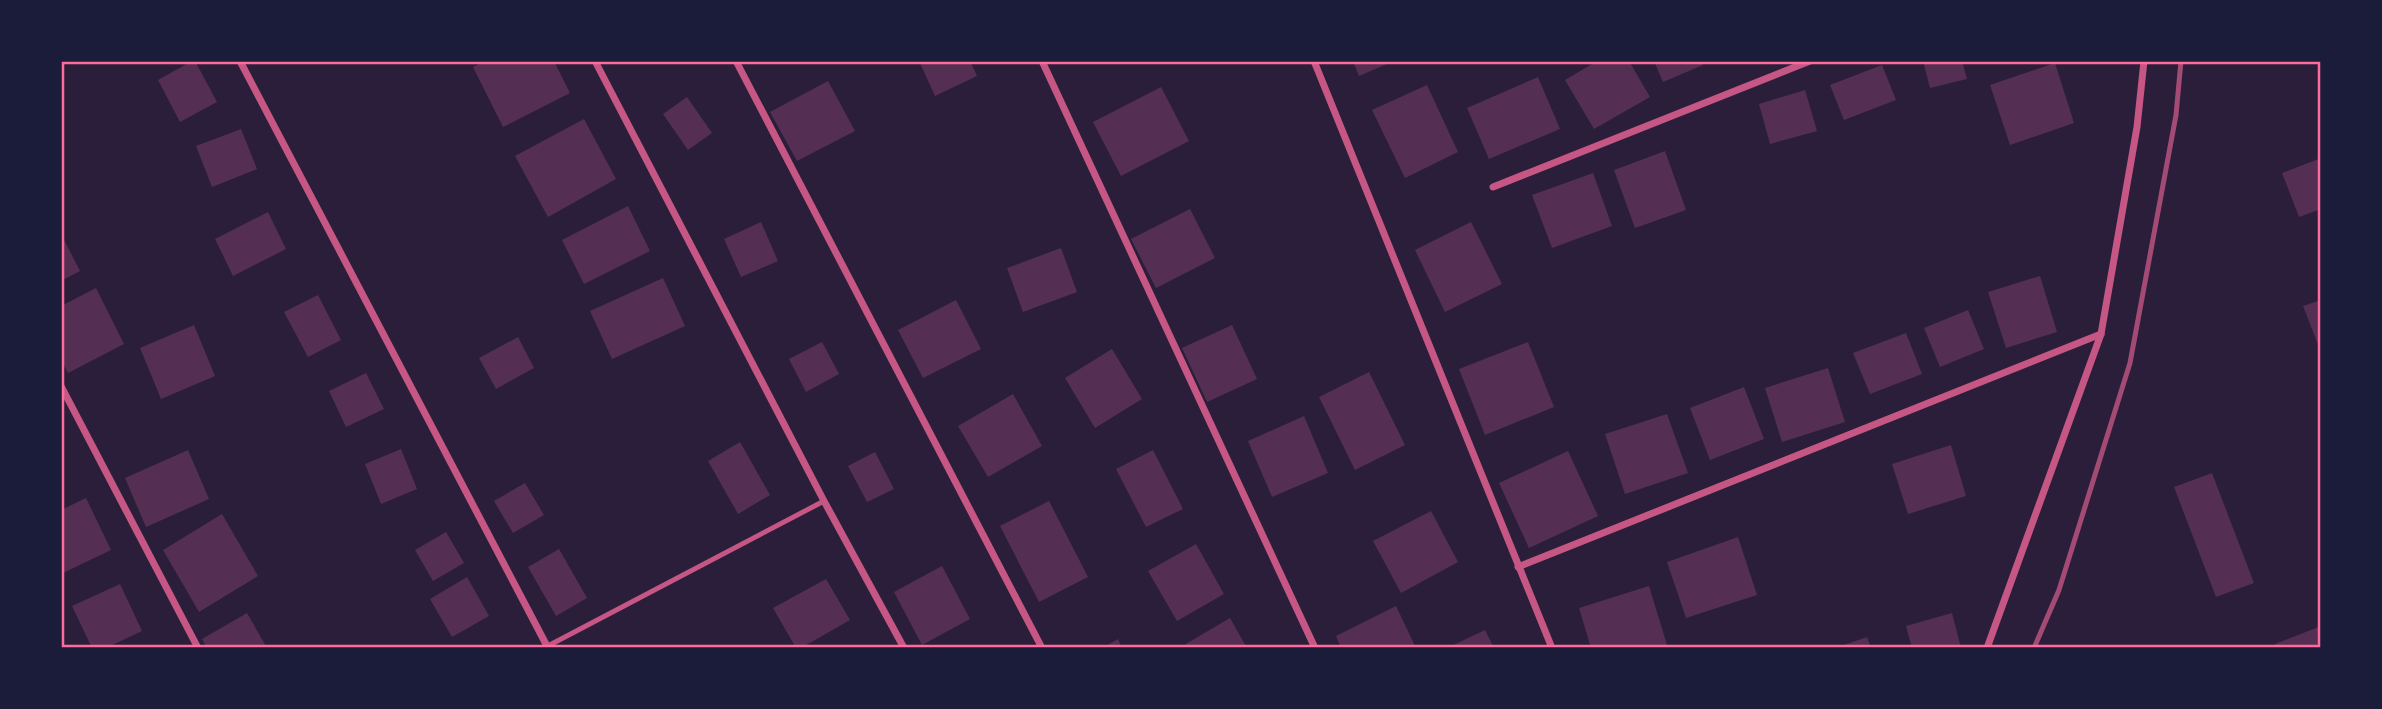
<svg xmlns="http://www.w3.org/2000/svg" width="2382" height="709" font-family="Roboto,sans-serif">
<rect width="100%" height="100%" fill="#1b1b3a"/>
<!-- green -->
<rect fill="#2a1e3b" x="61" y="61" width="2260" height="587"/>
<!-- building -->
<g fill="#542f53">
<polygon points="192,61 195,61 217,102 180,122 158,80"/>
<polygon points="485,61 554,61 570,93 503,127 473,67"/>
<polygon points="919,61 970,61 977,76 935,96"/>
<polygon points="1353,61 1394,61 1359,76"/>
<polygon points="1597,61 1629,61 1650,97 1594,129 1565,80"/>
<polygon points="1654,61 1701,61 1703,65 1663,82"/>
<polygon points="1923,61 1962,61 1967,79 1930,88"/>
<polygon points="2055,63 2074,123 2010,145 1990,85"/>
<polygon points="1882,65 1896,100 1844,120 1830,85"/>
<polygon points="1538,77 1560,129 1489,159 1467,108"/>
<polygon points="828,81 855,131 797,161 770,112"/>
<polygon points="1427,85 1458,152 1405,178 1372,110"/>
<polygon points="1161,87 1189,141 1121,176 1093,122"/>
<polygon points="1805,90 1817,131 1770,144 1759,104"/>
<polygon points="687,97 712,133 688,150 663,114"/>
<polygon points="584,119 616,179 548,217 515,156"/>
<polygon points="241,129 257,169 212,187 196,146"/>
<polygon points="1665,151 1686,210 1635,228 1614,170"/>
<polygon points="2321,158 2321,209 2299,217 2282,173"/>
<polygon points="1593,173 1612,226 1552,248 1532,195"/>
<polygon points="628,206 650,251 584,284 562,240"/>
<polygon points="1190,209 1215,258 1156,288 1131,239"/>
<polygon points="268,212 286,249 233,276 215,239"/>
<polygon points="761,222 778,261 741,277 724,239"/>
<polygon points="1471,222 1502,284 1445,312 1415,250"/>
<polygon points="61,234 80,271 61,281"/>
<polygon points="1061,248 1077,292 1023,312 1007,268"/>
<polygon points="2040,276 2057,332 2006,348 1988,292"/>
<polygon points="663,278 685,326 612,359 590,311"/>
<polygon points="96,288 124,344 68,373 61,360 61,306"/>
<polygon points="318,295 341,340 308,357 284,312"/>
<polygon points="956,300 981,349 923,378 898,330"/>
<polygon points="2321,300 2321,352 2303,306"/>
<polygon points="1968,310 1984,349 1940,367 1924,328"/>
<polygon points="194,325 215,376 161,399 140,348"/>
<polygon points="1232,325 1257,379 1207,402 1182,348"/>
<polygon points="1906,333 1922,374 1870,394 1853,353"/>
<polygon points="518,337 534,368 496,389 479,358"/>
<polygon points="822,342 839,374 806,392 789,359"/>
<polygon points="1528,342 1554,407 1485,435 1459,369"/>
<polygon points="1112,349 1142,399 1095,428 1065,378"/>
<polygon points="1828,368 1845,422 1782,442 1765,388"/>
<polygon points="1369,372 1405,445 1355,470 1319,397"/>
<polygon points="366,373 384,409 346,427 329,391"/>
<polygon points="1744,387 1764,439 1710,460 1690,408"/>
<polygon points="1013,394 1042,446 988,477 958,426"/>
<polygon points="1667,414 1688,473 1625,494 1605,434"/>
<polygon points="1304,416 1328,473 1272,497 1248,441"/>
<polygon points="740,442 770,495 738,514 708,461"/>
<polygon points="1951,445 1966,496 1908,514 1892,464"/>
<polygon points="401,449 417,489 381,504 365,464"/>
<polygon points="188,450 209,499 146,527 125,478"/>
<polygon points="1153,450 1183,509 1146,527 1116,469"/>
<polygon points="1568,451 1598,516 1529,548 1499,483"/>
<polygon points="875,452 894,489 867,502 848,466"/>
<polygon points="2212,473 2254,583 2216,597 2174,487"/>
<polygon points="525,483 544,515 513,533 494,501"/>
<polygon points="86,498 111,550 61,574 61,510"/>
<polygon points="1049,501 1088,577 1039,602 1000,526"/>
<polygon points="1431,511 1458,562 1401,593 1373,541"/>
<polygon points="222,514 258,576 199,612 163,550"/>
<polygon points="446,532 464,563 433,581 415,550"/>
<polygon points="1738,537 1757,595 1686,618 1667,562"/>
<polygon points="1196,544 1224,594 1177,621 1148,571"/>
<polygon points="559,549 587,598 556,616 528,567"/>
<polygon points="942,566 970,619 922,645 894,592"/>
<polygon points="467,577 489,616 452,637 430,599"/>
<polygon points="826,579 850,620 801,648 796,648 773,608"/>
<polygon points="120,584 142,631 106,648 92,648 72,606"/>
<polygon points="1649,586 1668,648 1591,648 1579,608"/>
<polygon points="1396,606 1416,648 1341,648 1336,636"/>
<polygon points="247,613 267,648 207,648 202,639"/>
<polygon points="1952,613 1961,648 1912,648 1906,626"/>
<polygon points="1230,618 1247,648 1186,648 1184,645"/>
<polygon points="2321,626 2321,648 2277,648 2275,644"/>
<polygon points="1485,630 1494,648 1447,648"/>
<polygon points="1867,637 1871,648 1838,648 1838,647"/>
<polygon points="1118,639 1122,648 1102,648"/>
</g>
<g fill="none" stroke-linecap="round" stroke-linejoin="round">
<!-- service -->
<polyline stroke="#c65784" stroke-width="5" points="544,648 824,501"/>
<!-- minor -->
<g stroke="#c65784" stroke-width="7">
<polyline points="240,61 548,648"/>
<polyline points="595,61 824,501 904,648"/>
<polyline points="736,61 1042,648"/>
<polyline points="1042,61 1315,648"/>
<polyline points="1314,61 1552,648"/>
<polyline points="1493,187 1810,61"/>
<polyline points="61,386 198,648"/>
<polyline points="1518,567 2101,334"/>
<polyline points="1987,648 2101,334 2137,127 2144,61"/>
</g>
<!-- rail -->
<polyline stroke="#a44b75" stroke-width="5" points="2034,648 2059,590 2130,363 2176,115 2181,61"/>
</g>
<!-- border -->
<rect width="2382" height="709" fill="none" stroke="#1b1b3a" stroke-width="126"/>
<rect x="63" y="63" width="2256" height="583" fill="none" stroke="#ff6b9d" stroke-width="2.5"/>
</svg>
